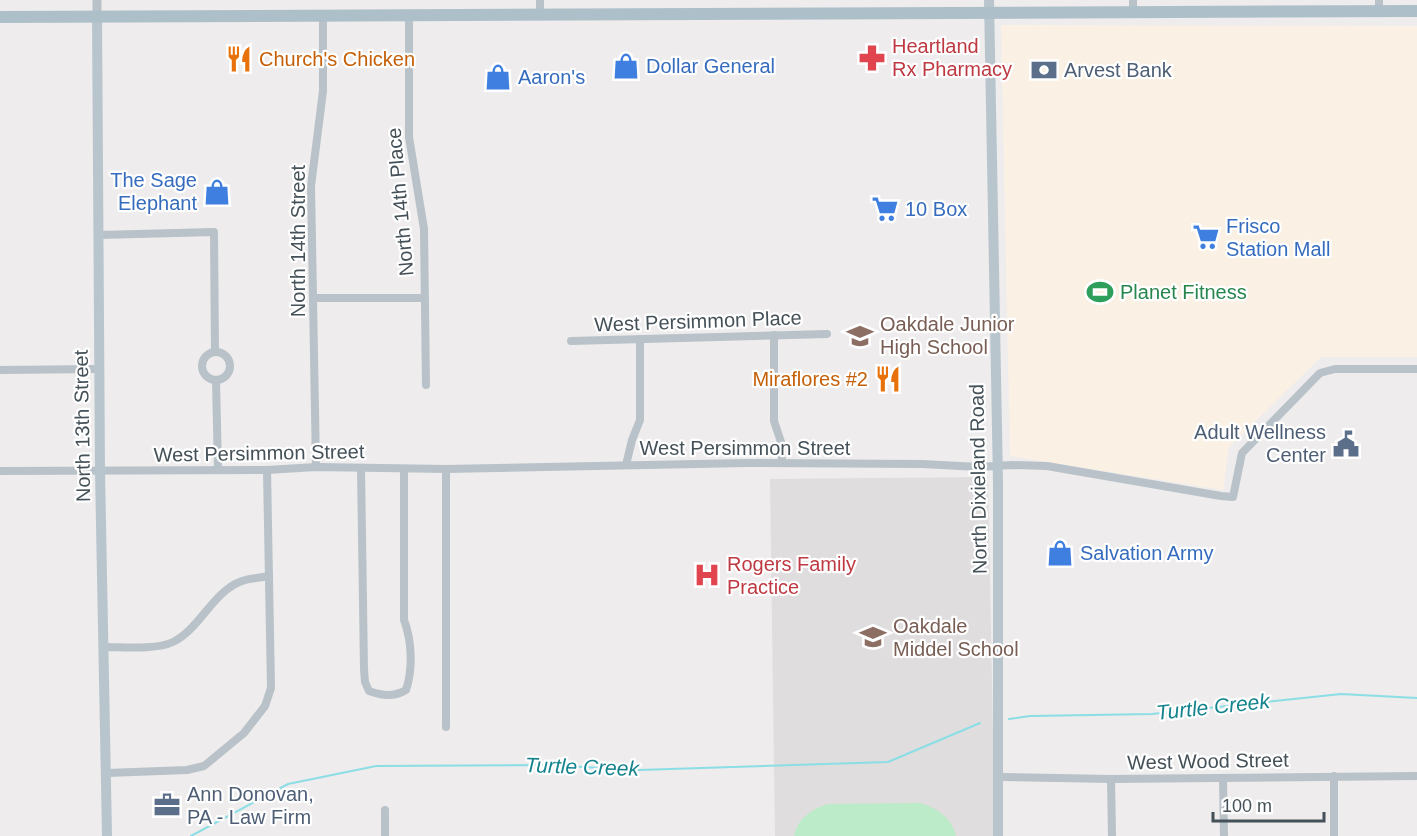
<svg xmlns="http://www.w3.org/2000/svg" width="1417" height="836" font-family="Helvetica,sans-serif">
<rect width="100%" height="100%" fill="#eeecec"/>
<!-- commercial -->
<polygon fill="#faf1e4" points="1001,25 1417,26 1417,357 1321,357 1229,447 1223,490 1010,456"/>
<!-- education -->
<polygon fill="#dfdddd" points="988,477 995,836 775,836 770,479"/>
<!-- green -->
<path fill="#bbebc8" d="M920,803C938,809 951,817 956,836H794C798,818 812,809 828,804Z"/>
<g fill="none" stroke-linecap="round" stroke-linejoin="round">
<!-- stream -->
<g stroke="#8bdee5" stroke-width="2">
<polyline points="1009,719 1030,716 1152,714 1341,694 1417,698"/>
<polyline points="191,836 288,784 376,766 546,765 639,770 888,762 980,723"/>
</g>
<!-- minor -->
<g stroke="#b8c2c8" stroke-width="8">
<polyline points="540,0 540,16"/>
<polyline points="1133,0 1133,13"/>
<polyline points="1379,11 1379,0"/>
<polyline points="409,16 409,137 424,229 426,385"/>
<polyline points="99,235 214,232 215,352"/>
<polyline points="313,298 425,298"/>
<polyline points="774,335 774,421 781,442 782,463"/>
<polyline points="571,341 827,334"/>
<circle cx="216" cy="366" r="14"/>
<polyline points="0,370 99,369"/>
<polyline points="216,380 218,470"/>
<polyline points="626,465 632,440 640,420 640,339"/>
<polyline points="316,467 311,186 323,91 323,16"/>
<path d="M361,468L364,669L365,682L369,691C383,696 394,697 406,690C413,669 412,641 404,620V469"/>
<polyline points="0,471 267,470 316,467 446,469 747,463 922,464 979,467 1012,465 1047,466 1221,496 1233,497 1242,453 1320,373 1335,369 1417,369"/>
<path d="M104,647C123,647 156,650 173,642C200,629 213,591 242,581C250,578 260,578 269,576"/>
<polyline points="446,727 446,469"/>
<polyline points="107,773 187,770 204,766 244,733 265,706 271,688 267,470"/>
<polyline points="1334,776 1334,836"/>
<polyline points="999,777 1111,779 1417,776"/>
<polyline points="1223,778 1224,836"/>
<polyline points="1111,779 1112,836"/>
<polyline points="385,810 385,836"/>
</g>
<!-- tertiary -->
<polyline stroke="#b8c2c8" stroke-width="9" points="97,0 97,16"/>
<!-- secondary -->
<g stroke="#b8c5cd" stroke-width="10">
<polyline points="989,0 998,482 998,836"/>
<polyline points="97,16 100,471 107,836"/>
</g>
<!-- primary -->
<polyline stroke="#adbfc9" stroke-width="12" points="0,17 1417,11"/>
</g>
<!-- icons -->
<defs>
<g id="pharmacy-bare" transform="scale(2.07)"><path d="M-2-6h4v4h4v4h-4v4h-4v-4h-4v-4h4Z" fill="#e0444e" stroke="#fff" stroke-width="2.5" paint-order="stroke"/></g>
<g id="restaurant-bare" transform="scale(2.07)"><path d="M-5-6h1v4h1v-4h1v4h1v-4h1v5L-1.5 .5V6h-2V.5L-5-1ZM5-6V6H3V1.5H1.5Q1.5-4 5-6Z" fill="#e8710a" stroke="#fff" stroke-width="2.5" paint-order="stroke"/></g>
<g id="shop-bare" transform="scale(2.07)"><path d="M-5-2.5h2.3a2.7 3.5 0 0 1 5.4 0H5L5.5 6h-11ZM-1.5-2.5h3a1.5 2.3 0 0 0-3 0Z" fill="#3f7fe0" stroke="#fff" stroke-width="2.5" paint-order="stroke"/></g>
<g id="bank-bare" transform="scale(2.07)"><path d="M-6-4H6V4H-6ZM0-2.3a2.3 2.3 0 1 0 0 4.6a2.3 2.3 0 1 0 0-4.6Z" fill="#5c6f8a" stroke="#fff" stroke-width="2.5" paint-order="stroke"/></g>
<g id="supermarket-bare" transform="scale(2.07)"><path d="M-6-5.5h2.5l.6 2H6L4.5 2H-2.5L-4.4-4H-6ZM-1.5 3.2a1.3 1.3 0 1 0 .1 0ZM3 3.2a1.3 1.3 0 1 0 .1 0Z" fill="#3f7fe0" stroke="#fff" stroke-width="2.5" paint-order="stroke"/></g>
<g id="stadium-bare" transform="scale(2.07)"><path d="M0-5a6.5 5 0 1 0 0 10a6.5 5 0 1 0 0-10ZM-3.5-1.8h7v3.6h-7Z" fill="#2e9e5b" stroke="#fff" stroke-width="2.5" paint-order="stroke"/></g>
<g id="school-bare" transform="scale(2.07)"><path d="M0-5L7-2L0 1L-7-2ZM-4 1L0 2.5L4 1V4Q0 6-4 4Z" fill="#8d6e63" stroke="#fff" stroke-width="2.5" paint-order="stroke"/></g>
<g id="civic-bare" transform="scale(2.07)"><path d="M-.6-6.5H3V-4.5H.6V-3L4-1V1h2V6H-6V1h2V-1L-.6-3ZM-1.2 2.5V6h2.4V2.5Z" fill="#5c6f8a" stroke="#fff" stroke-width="2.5" paint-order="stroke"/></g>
<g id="hospital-bare" transform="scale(2.07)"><path d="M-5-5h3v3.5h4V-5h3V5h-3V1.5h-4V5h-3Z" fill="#e0444e" stroke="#fff" stroke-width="2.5" paint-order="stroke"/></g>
<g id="office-bare" transform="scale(2.07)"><path d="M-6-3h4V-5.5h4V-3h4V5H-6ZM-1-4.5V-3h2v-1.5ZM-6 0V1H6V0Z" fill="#5c6f8a" stroke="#fff" stroke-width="2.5" paint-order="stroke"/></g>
</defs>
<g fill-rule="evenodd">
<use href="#pharmacy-bare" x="872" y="58"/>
<use href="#restaurant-bare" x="239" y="59"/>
<use href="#shop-bare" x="626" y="66"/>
<use href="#bank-bare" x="1044" y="70"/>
<use href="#shop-bare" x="498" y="77"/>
<use href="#shop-bare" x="217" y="192"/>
<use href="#supermarket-bare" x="885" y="209"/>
<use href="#supermarket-bare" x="1206" y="237"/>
<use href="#stadium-bare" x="1100" y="292"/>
<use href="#school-bare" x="860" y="336"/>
<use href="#restaurant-bare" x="888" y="379"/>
<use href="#civic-bare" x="1346" y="444"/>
<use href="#shop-bare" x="1060" y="553"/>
<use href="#hospital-bare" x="707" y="575"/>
<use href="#school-bare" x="873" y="637"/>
<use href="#office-bare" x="167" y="805"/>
</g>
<g text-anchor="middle" stroke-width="4.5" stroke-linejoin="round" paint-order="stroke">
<!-- health labels -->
<g font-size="20" fill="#be3a42" stroke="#fff" text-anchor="start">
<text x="892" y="53">Heartland<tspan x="892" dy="23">Rx Pharmacy</tspan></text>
<text x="727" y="571">Rogers Family<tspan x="727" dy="23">Practice</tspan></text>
</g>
<!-- food labels -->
<g font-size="20" fill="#c56008" stroke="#fff" text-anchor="start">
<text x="259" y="66">Church's Chicken</text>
<text x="868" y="386" text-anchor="end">Miraflores #2</text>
</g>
<!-- shop labels -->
<g font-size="20" fill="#366cbe" stroke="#fff" text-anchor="start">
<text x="646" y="73">Dollar General</text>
<text x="518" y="84">Aaron's</text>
<text x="197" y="187" text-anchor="end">The Sage<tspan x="197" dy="23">Elephant</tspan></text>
<text x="905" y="216">10 Box</text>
<text x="1226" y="233">Frisco<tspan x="1226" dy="23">Station Mall</tspan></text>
<text x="1080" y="560">Salvation Army</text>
</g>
<!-- service labels -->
<g font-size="20" fill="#4e5e75" stroke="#fff" text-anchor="start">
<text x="1064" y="77">Arvest Bank</text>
<text x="1326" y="439" text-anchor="end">Adult Wellness<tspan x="1326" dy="23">Center</tspan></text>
<text x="187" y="801">Ann Donovan,<tspan x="187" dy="23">PA - Law Firm</tspan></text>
</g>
<!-- street labels -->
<g font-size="20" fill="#455158" stroke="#fff">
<text transform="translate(400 202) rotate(-95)" y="7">North 14th Place</text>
<text transform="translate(298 241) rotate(-90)" y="7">North 14th Street</text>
<text transform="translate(698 321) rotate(-2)" y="7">West Persimmon Place</text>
<text transform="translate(82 426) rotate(-91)" y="7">North 13th Street</text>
<text x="745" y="455">West Persimmon Street</text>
<text transform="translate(259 453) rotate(-1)" y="7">West Persimmon Street</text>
<text transform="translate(978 479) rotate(-91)" y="7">North Dixieland Road</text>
<text transform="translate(1208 761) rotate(-1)" y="7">West Wood Street</text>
</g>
<!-- leisure labels -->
<g font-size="20" fill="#27864d" stroke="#fff" text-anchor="start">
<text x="1120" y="299">Planet Fitness</text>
</g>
<!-- education labels -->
<g font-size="20" fill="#785e54" stroke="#fff" text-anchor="start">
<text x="880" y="331">Oakdale Junior<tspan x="880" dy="23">High School</tspan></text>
<text x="893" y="633">Oakdale<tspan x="893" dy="23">Middel School</tspan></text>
</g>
<!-- water labels -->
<g font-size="21" font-style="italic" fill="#15838d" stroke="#fff">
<text transform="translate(1213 707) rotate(-6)" y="7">Turtle Creek</text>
<text transform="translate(582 767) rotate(2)" y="7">Turtle Creek</text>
</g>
</g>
<!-- scale -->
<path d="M1213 812v9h111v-9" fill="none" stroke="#455158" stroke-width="3"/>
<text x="1222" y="812" font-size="18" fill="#455158" stroke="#ffffff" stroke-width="4.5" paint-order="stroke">100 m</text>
</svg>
